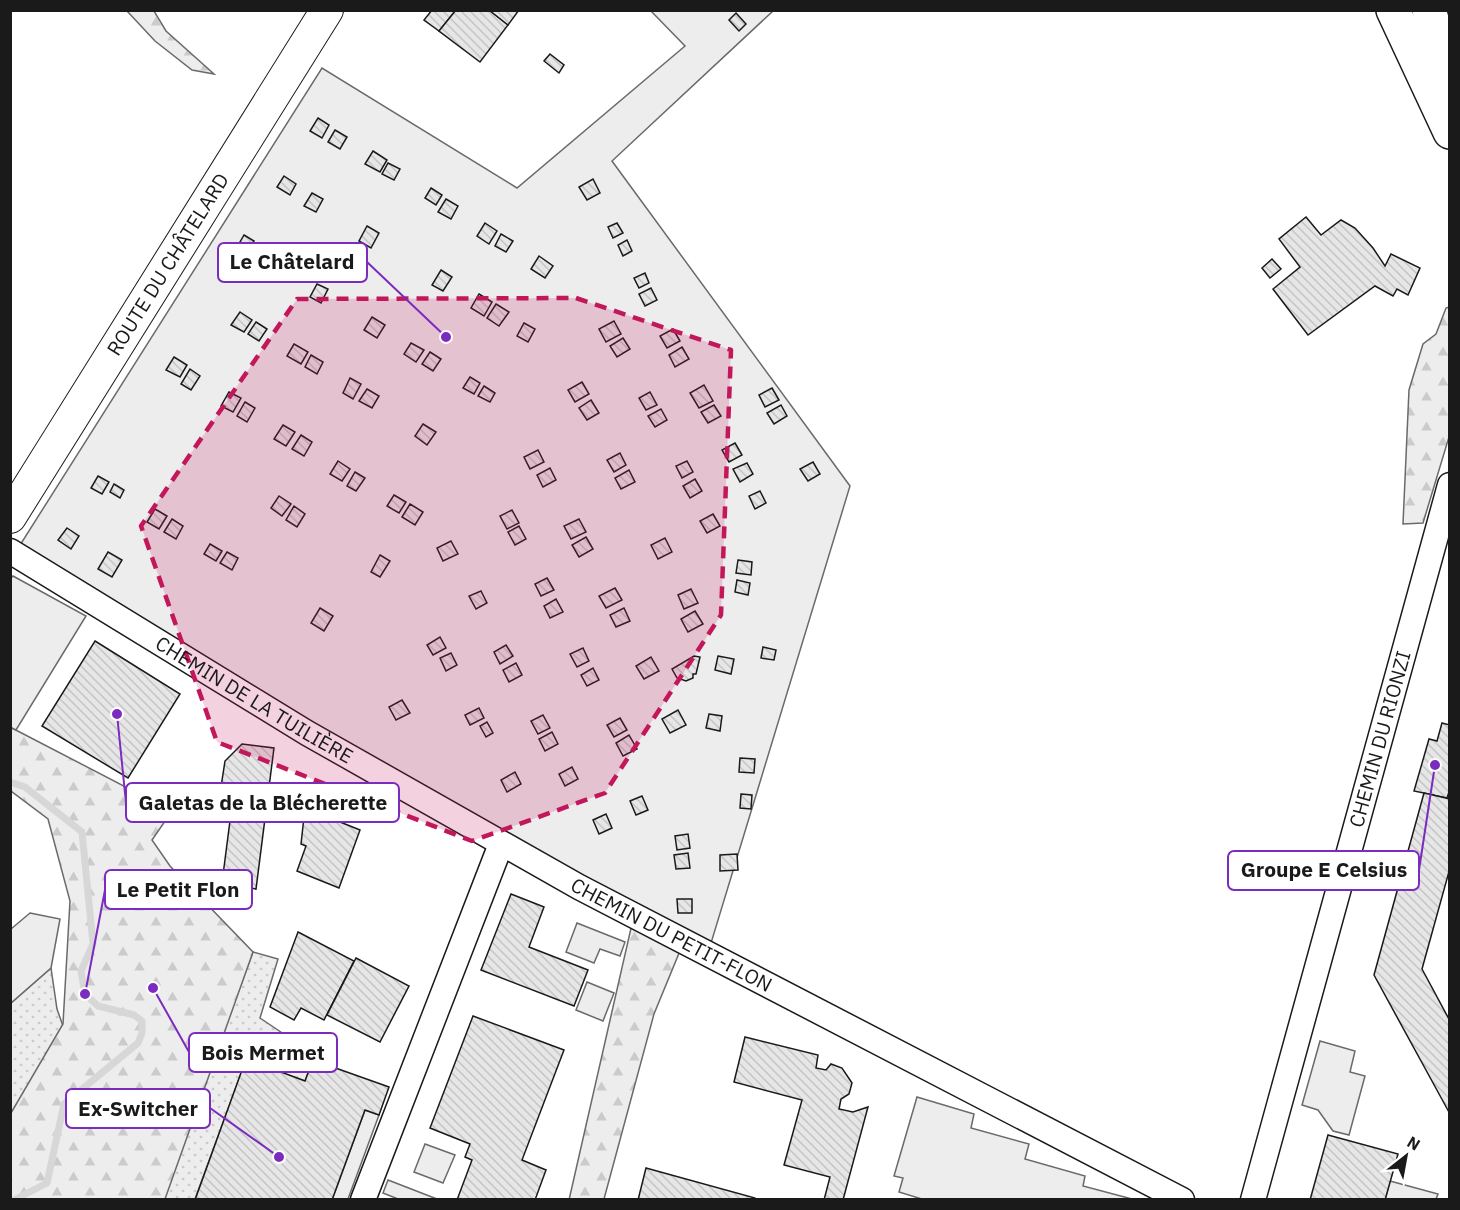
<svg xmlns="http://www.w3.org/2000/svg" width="1460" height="1210" font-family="'IBM Plex Sans',sans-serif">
<defs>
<pattern id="grass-dots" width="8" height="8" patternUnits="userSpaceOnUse" patternTransform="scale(1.5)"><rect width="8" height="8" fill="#ededed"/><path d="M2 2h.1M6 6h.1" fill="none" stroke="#cbcbcb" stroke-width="1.8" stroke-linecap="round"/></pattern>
<pattern id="forest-firs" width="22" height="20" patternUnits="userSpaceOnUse" patternTransform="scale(1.5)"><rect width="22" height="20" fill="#ededed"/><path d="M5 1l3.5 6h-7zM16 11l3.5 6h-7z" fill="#cbcbcb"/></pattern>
<pattern id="building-back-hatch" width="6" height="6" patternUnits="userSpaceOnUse" patternTransform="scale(1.5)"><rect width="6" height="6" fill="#e6e6e6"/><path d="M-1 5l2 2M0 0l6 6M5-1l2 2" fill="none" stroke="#c5c5c5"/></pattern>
</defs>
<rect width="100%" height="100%" fill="#fff"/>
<!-- grass -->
<g fill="url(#grass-dots)" stroke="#6a6a6a" stroke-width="1.5">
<polygon points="253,952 278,959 260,1018 315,1055 305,1081 246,1060 195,1199 162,1200"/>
<polygon points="51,968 57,1009 63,1026 11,1114 11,1003"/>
</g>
<!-- forest -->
<g fill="url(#forest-firs)" stroke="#6a6a6a" stroke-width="1.5">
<polygon points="127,11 154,11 166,31 214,74 192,70 155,41"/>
<polygon points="1449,307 1449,437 1423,523 1403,524 1409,390 1423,344 1436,334 1446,308"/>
<polygon points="10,727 172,811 152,840 170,866 253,952 165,1199 11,1199 11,1113 63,1024 70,901 48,819 11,791"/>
<polygon points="634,915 684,941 654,1014 604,1199 569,1200"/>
</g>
<!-- built -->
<g fill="#ededed" stroke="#6a6a6a" stroke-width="1.5">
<polygon points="651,11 773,11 612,161 850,486 708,953 15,553 322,68 517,188 685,46"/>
<polygon points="13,576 86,616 16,730 10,727 10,579"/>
<polygon points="30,913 60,919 51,968 11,1003 11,929"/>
<polygon points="577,923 625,942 620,956 600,949 594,963 566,952"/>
<polygon points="587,982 614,993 603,1021 576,1010"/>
<polygon points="1320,1041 1355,1051 1350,1072 1365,1076 1349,1135 1333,1131 1318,1110 1302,1105"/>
<polygon points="917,1097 974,1114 971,1128 1029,1144 1025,1159 1085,1176 1083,1186 1132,1199 925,1200 899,1192 903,1178 894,1176"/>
<polygon points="365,1110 379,1115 348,1199 332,1200"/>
<polygon points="425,1144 455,1155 443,1183 414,1172"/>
<polygon points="388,1180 437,1199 398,1199 383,1193"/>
<polygon points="1390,1181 1438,1194 1436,1199 1385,1200"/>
</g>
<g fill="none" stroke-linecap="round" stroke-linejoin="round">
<!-- stream -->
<polyline stroke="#d7d7d7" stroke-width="7" points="10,782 25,787 82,832 93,944 81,971 85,994 98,1006 134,1015 142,1021 142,1033 138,1043 64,1104 47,1183 14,1200"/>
</g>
<!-- building -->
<g fill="url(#building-back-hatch)" stroke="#1a1a1a" stroke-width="1.5">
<polygon points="432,10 456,10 439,31 424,20"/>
<polygon points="456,10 489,10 508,25 480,62 439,31"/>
<polygon points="489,10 519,10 508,25"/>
<polygon points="736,13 746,24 739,31 729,20"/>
<polygon points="550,54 564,65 559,73 544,61"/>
<polygon points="318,118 329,125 322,138 310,131"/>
<polygon points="335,130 347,137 340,149 328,142"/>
<polygon points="373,151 387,160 380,172 365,164"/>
<polygon points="388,163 400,169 394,180 382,174"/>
<polygon points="284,176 296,184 290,195 277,187"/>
<polygon points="593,179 600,193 587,200 579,187"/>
<polygon points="431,188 442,195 436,205 425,198"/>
<polygon points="312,193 323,199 316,212 304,206"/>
<polygon points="446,199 458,206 451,219 438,212"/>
<polygon points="1306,217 1321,235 1341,220 1355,228 1373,248 1385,266 1391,254 1420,268 1408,295 1397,289 1393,296 1375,286 1308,335 1273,289 1300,267 1279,239"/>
<polygon points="485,223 497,231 489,244 477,236"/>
<polygon points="617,223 623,233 613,238 608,227"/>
<polygon points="367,226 379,233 371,248 359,241"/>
<polygon points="501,234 513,241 506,252 495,246"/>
<polygon points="244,235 254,241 245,255 236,249"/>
<polygon points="627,240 632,251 623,256 618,245"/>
<polygon points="539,256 553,266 545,278 531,269"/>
<polygon points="1272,259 1281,269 1270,278 1262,268"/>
<polygon points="441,270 452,277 443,291 432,285"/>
<polygon points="645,273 649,283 639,288 634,278"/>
<polygon points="317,284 328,289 321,303 310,297"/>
<polygon points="651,288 657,300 645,306 639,294"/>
<polygon points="479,294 492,302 484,316 471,308"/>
<polygon points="496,304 509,312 499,326 487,318"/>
<polygon points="240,312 252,320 244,332 231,325"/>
<polygon points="372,317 385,325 377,338 364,330"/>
<polygon points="614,321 621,334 606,342 599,329"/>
<polygon points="256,322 267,329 259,341 248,334"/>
<polygon points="524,323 535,329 528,342 517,336"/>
<polygon points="673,329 680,341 667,348 660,336"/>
<polygon points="623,338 630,349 617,357 610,346"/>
<polygon points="411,343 424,350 416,362 404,354"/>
<polygon points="294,344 308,352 301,364 287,356"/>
<polygon points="682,347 689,359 675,367 669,355"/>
<polygon points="430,352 441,359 433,371 422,364"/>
<polygon points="311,355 323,362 317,374 305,367"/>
<polygon points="174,357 187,365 180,377 166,370"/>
<polygon points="190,369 200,376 191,390 181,384"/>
<polygon points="470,377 480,383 474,394 463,388"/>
<polygon points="350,378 361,384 353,399 343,393"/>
<polygon points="582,382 589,394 575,402 568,390"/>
<polygon points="704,385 713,401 699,408 690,393"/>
<polygon points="484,386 495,393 490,402 478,396"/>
<polygon points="772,388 779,400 765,407 759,395"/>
<polygon points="367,389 379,396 372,408 359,401"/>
<polygon points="229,392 241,398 233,412 221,406"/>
<polygon points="650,392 657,405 646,410 639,398"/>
<polygon points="591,400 599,413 587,420 579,408"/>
<polygon points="245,402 255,408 247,422 237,416"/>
<polygon points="714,405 721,416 708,423 701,412"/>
<polygon points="781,405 787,416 774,424 767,413"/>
<polygon points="661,409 667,420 655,427 648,416"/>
<polygon points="423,424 436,432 427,445 415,436"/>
<polygon points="283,425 295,432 286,446 274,439"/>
<polygon points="301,435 312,442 304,456 292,449"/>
<polygon points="735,443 742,455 729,462 722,450"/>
<polygon points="538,450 544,462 530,469 524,457"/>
<polygon points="620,453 626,465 614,472 607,460"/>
<polygon points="338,461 350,469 342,481 330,474"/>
<polygon points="687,461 693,472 682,478 676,466"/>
<polygon points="813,462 820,474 808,481 800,469"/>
<polygon points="747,463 753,474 740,482 733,469"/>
<polygon points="550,468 556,480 543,487 537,475"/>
<polygon points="629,470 635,482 621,489 615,478"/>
<polygon points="355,472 365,478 356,491 347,486"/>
<polygon points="98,476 109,482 102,494 91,488"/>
<polygon points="695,479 702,491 690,498 683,486"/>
<polygon points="114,484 124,490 120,498 110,492"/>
<polygon points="760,491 766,503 755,509 749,496"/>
<polygon points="394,495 406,502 399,513 387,506"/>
<polygon points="279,496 291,504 282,516 271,508"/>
<polygon points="410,504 423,512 415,525 402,517"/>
<polygon points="294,506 305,514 297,527 286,520"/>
<polygon points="155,509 167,516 159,529 147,522"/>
<polygon points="512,510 519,523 507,529 500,516"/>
<polygon points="713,514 720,526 707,533 700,521"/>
<polygon points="172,519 183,526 176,539 164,532"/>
<polygon points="579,519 586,532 571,539 564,526"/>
<polygon points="519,526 526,539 515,545 508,532"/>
<polygon points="67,528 79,536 71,549 58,540"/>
<polygon points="586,537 593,549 579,557 572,545"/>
<polygon points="665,538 672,552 658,559 651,545"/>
<polygon points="451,541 458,554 443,561 437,548"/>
<polygon points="210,544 222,551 216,561 204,554"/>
<polygon points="108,552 122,560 112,577 98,569"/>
<polygon points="227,552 238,558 232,570 220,563"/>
<polygon points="380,555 390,561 380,577 371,572"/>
<polygon points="738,560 752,562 751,575 736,573"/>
<polygon points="547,578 554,590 541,596 535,584"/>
<polygon points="737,580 750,583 748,595 735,592"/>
<polygon points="615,588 622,600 606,608 599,596"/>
<polygon points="691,589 698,603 684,609 678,595"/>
<polygon points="481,591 487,603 476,609 469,596"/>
<polygon points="556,599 563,612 550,618 544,606"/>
<polygon points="320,608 333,616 324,631 311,623"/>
<polygon points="624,608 630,621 616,627 610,615"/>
<polygon points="695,611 703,624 688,632 681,619"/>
<polygon points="440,637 446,648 433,655 427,645"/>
<polygon points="95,641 180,694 128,778 42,726"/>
<polygon points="506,645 513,656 500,664 494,652"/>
<polygon points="763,647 776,650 774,660 761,658"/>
<polygon points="583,648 589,661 577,667 570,654"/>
<polygon points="451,653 457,665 446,671 440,658"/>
<polygon points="694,656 700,657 696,674 693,674 693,678 686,681 677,678 672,669"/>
<polygon points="718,656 734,659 731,674 715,670"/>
<polygon points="651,657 659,671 644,679 636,666"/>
<polygon points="516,663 522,675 509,682 503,670"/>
<polygon points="593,668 599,680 587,686 581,675"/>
<polygon points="402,700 410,713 396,720 389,707"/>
<polygon points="479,708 484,718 470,725 465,715"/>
<polygon points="678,710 686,725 670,733 662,719"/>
<polygon points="709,714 722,716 720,731 706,728"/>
<polygon points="543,715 550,728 538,734 531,721"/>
<polygon points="620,718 627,730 614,737 607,725"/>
<polygon points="487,722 493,733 486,737 480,726"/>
<polygon points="1442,723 1450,725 1450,789 1447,798 1414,791 1429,739 1437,741"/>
<polygon points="552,732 558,744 545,751 539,739"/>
<polygon points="629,735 637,749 623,756 616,743"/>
<polygon points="242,744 274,748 256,889 234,885 236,876 223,875 231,813 217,813 225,761"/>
<polygon points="740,758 755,759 754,773 739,772"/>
<polygon points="572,767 578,779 565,786 559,774"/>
<polygon points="515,772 521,784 507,792 501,780"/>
<polygon points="1424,793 1450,799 1450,868 1422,969 1450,1021 1450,1114 1374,975"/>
<polygon points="741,794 752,795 751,809 740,808"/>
<polygon points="642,796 648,810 636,815 630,801"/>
<polygon points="305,808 360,830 339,888 297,871 306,846 301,844"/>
<polygon points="606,814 612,828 599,834 593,820"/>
<polygon points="688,834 690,848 677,850 675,836"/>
<polygon points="688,853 690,868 676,869 674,855"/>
<polygon points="737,854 738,870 720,871 720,855"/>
<polygon points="511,894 544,907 529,947 588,970 574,1006 481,970"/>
<polygon points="677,899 692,899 692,913 678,913"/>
<polygon points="298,932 354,961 324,1020 301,1008 294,1020 270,1007"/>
<polygon points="356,958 409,986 380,1042 327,1015"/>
<polygon points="473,1016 564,1050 522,1160 546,1170 535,1200 457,1200 472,1160 465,1157 470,1144 430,1128"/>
<polygon points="745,1037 818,1055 816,1068 826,1070 831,1064 842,1068 852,1083 849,1094 841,1099 839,1109 853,1112 868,1107 843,1200 824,1200 830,1177 784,1165 802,1100 734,1082"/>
<polygon points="246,1059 305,1081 313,1060 389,1087 379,1115 365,1110 332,1200 195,1200"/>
<polygon points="1328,1135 1398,1154 1385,1200 1310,1200"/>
<polygon points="646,1168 755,1198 755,1200 638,1200"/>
</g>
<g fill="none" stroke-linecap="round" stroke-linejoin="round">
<!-- minor casing -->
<g stroke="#1a1a1a" stroke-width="27">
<g id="minor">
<path id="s1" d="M10,551L307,733L579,887L1182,1200"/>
<polyline points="363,1200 501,844"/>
<path id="s2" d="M1253,1200L1450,485"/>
</g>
</g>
<!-- major casing -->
<g stroke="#1a1a1a" stroke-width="34">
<g id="major">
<path id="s3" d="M10,517L327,10"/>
</g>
</g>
<!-- highway casing -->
<g stroke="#1a1a1a" stroke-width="36">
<g id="highway">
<polyline points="1393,10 1450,132"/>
<polyline points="1429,10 1450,77"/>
</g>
</g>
<!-- minor -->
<use href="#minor" stroke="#fff" stroke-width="24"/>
<!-- major -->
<use href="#major" stroke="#fff" stroke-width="32"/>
<!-- highway -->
<use href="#highway" stroke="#fff" stroke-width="33"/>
</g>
<!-- marked area -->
<path fill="#c2185b" fill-opacity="0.2" stroke="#c2185b" stroke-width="4.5" stroke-dasharray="12 8" stroke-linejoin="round" d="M576,298L731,350L721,615L605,793L472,841L217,742L141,526L297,299Z"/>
<g text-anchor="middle" stroke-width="4.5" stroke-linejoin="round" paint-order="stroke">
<!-- street labels -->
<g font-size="20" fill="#1a1a1a" stroke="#fff">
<text dy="7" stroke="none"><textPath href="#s3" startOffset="298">ROUTE DU CHÂTELARD</textPath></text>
<text dy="7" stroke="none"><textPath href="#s1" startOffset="286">CHEMIN DE LA TUILIÈRE</textPath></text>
<text dy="7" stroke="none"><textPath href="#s2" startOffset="478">CHEMIN DU RIONZI</textPath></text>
<text dy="7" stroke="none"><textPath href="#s1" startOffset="765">CHEMIN DU PETIT-FLON</textPath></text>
</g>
</g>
<!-- callouts -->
<path fill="none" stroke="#7b2cbf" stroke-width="2" d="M446 337L367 262M117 714L126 803M1435 765L1419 870M85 994L105 890M153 988L189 1052M279 1157L210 1108"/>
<g fill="#7b2cbf" stroke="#fff" stroke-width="2">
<circle cx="446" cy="337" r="6"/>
<circle cx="117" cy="714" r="6"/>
<circle cx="1435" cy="765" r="6"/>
<circle cx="85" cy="994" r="6"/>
<circle cx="153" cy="988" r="6"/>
<circle cx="279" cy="1157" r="6"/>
</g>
<g fill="#fff" stroke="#7b2cbf" stroke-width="2">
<rect x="218" y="243" width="149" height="39" rx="6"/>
<rect x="126" y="783" width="273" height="39" rx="6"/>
<rect x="1228" y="851" width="191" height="39" rx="6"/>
<rect x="105" y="870" width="147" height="39" rx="6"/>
<rect x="189" y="1033" width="148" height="39" rx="6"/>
<rect x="66" y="1089" width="144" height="39" rx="6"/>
</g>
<g font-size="21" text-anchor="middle" font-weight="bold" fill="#1a1a1a">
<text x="292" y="269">Le Châtelard</text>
<text x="263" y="810">Galetas de la Blécherette</text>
<text x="1324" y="877">Groupe E Celsius</text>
<text x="178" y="897">Le Petit Flon</text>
<text x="263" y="1060">Bois Mermet</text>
<text x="138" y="1116">Ex-Switcher</text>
</g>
<!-- border -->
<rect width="1460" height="1210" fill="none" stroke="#1a1a1a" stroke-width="24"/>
<!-- north arrow -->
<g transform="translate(1406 1156) rotate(31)" stroke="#ffffff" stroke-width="4.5" paint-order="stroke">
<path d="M0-4.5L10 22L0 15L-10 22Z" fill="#1a1a1a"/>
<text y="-9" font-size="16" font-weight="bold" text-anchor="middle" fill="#1a1a1a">N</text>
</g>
</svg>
